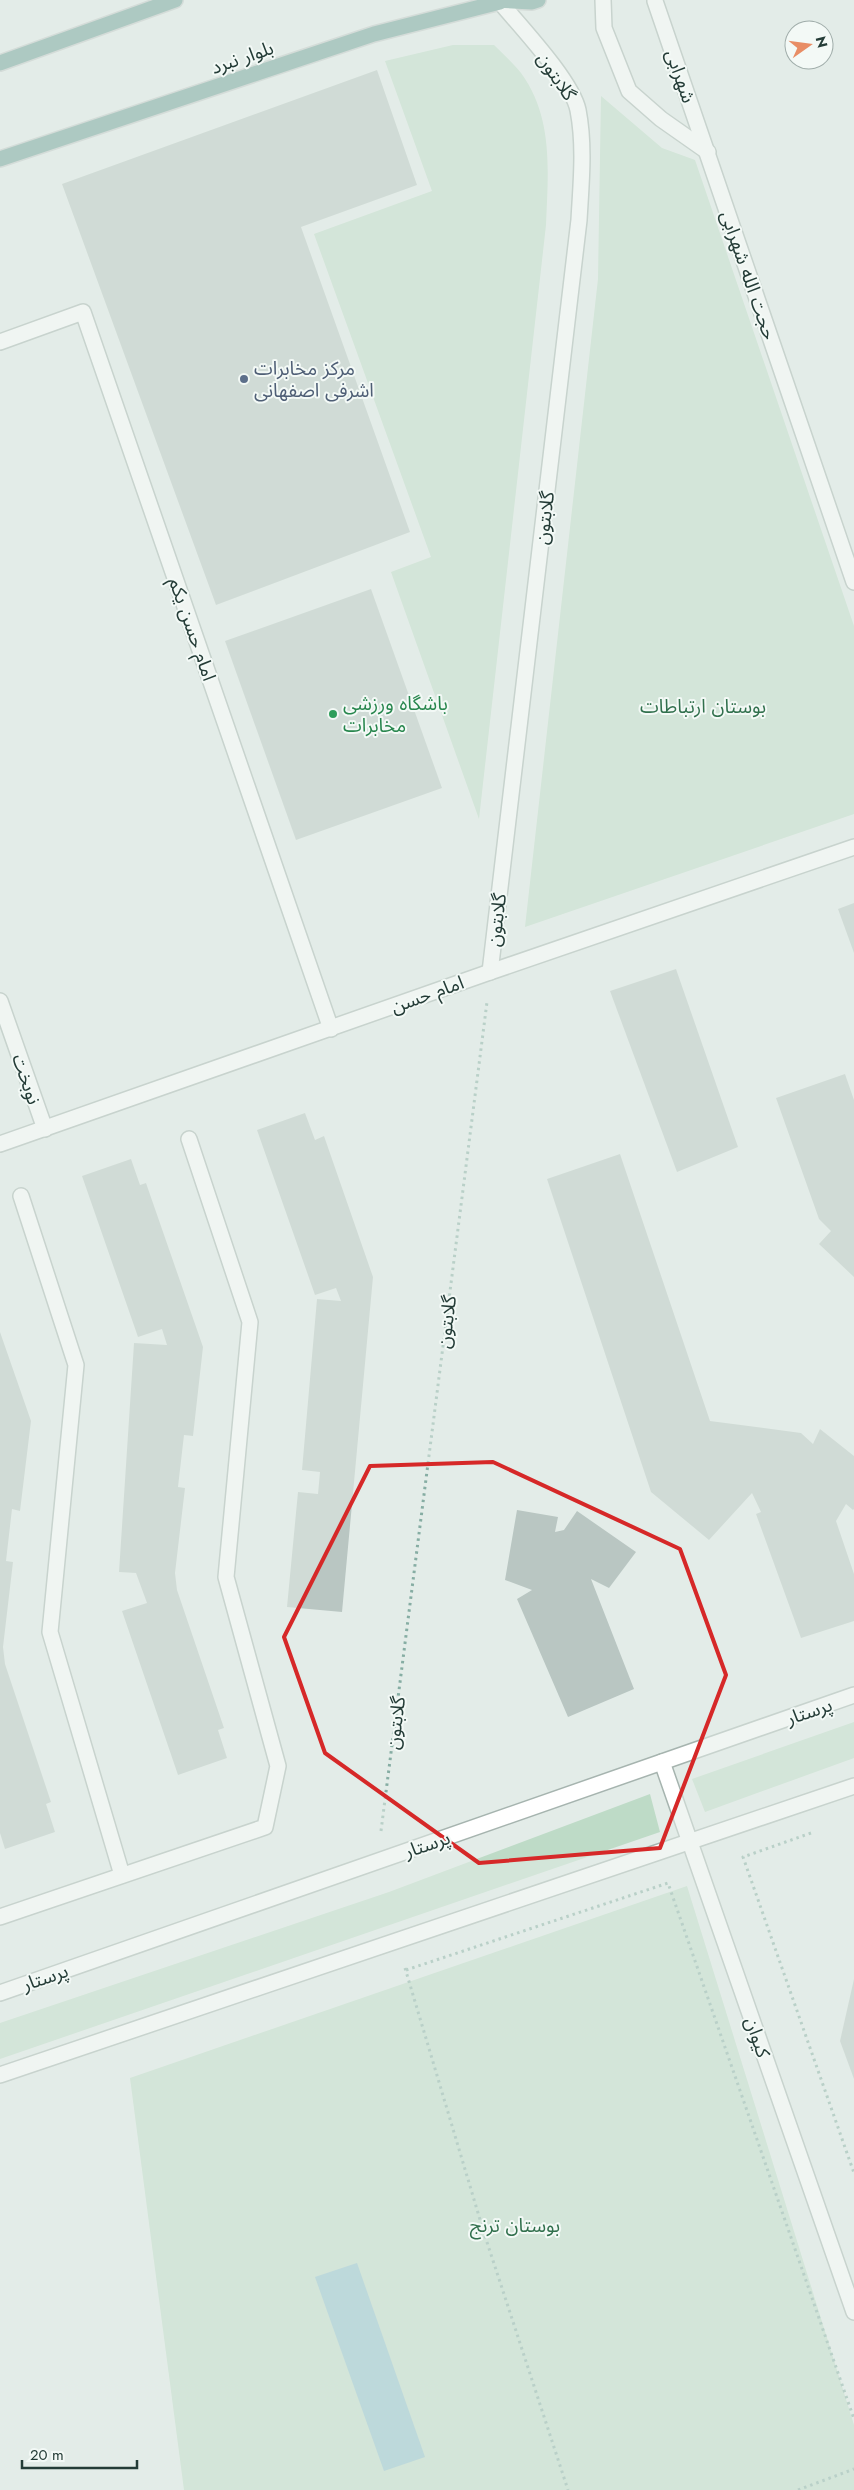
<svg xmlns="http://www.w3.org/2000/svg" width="854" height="2490" font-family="Jost,'Noto Sans Arabic',sans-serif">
<rect width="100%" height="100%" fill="#e3ece8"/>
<!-- green -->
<g fill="#bedbc7">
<path d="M453,45H494C503,54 513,63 521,73C554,118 548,173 546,225L479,819L391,572L431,557L314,234L432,191L385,61Z"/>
<polygon points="601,96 662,148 695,160 854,626 854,814 525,927 598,279"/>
<polygon points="854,1722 854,1758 705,1812 692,1779"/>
<polygon points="650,1794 660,1832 0,2059 0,2023 389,1892"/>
<polygon points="687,1886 854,2425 854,2490 184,2490 130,2078"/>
</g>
<!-- water -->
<polygon fill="#8fc0cd" points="357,2263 425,2457 384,2471 315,2277"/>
<!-- building -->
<g fill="#b9c6c2">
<polygon points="377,70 417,185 301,227 410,532 216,605 62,184"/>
<polygon points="371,589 442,788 296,840 225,641"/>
<polygon points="854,903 854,953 838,909"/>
<polygon points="676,969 738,1147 677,1172 610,991"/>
<polygon points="845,1074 854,1100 854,1277 819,1244 831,1231 819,1219 776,1098"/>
<polygon points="305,1113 315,1140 324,1136 373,1277 342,1612 287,1607 298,1492 318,1494 320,1472 302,1470 317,1299 341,1301 336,1288 315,1295 257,1130"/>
<polygon points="620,1154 710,1421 801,1433 813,1444 820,1429 854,1456 854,1509 853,1510 846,1504 836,1521 854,1574 854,1621 801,1638 756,1514 761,1512 752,1493 709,1540 651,1492 547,1179"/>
<polygon points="131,1159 140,1185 146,1183 203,1347 193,1436 184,1435 178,1487 185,1488 175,1573 177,1590 224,1728 218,1730 227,1758 178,1775 122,1611 147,1603 136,1573 119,1572 134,1343 167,1345 162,1329 138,1337 82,1176"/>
<polygon points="0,1332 31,1421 20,1511 12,1509 6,1561 13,1562 3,1647 5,1664 51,1802 46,1804 55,1832 5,1849 0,1833"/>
<polygon points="517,1510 558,1517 555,1532 564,1530 577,1511 636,1552 609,1588 591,1579 634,1689 568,1717 517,1599 532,1590 505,1580"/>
<polygon points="854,1979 854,2079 840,2041"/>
</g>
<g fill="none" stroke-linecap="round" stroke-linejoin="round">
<!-- minor casing -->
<g stroke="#a6b4af" stroke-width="18">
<g id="minor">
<polyline points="603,0 604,28 629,91 661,119 708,152"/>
<polyline points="655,1 854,582"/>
<polyline points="0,342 83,312 331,1029"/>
<path d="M490,972L579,220C581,184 585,146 578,110C572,81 520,26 500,2"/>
<polyline points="0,1001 45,1129"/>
<polyline points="0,1144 490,972 854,847"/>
<polyline points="21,1196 76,1365 50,1632 122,1875"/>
<polyline points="662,1762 854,2312"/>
<polyline points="0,1917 265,1827 278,1766 226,1577 250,1322 189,1139"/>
<polyline points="0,1993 854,1695"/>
<polyline points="0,2075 854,1786"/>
</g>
</g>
<!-- major casing -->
<g stroke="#c2c8c7" stroke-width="18">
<g id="major">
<polyline points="494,0 532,2 538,0"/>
<polyline points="0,63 175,0"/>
<polyline points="0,159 374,34 500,2"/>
</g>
</g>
<!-- path -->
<g stroke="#86ada3" stroke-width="3" stroke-dasharray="2.5 4" stroke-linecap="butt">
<polyline points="381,1831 487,1002"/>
<polyline points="811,1833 743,1857 854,2173"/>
<polyline points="405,1968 484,2233 568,2490"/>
<polyline points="406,1970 668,1883 854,2419"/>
<polyline points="798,2490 854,2469"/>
</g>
<!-- minor -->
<use href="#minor" stroke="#fff" stroke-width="15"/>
<!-- major -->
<use href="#major" stroke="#6b9e94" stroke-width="15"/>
</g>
<!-- marked area -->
<path d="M0 0H854V2490H0ZM493,1462L680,1549L726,1675L660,1848L479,1863L325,1753L284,1637L370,1466Z" fill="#e3ece8" fill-opacity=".55" fill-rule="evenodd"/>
<path fill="none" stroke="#d62828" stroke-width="4" stroke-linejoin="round" d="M493,1462L680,1549L726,1675L660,1848L479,1863L325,1753L284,1637L370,1466Z"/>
<!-- markers -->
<circle fill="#5c6f8a" stroke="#f3f9f6" stroke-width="2" cx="244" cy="379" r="5"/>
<circle fill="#2e9e5b" stroke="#f3f9f6" stroke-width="2" cx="333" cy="714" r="5"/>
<g text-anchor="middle" stroke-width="4" stroke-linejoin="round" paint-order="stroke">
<!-- street labels -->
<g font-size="19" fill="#243c37" stroke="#f3f9f6">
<text transform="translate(242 57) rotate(-19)" y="7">بلوار نبرد</text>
<text transform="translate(557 76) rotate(56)" y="7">گلابتون</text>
<text transform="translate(681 76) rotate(71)" y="7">شهرابی</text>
<text transform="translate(749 275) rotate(71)" y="7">حجت الله شهرابی</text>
<text transform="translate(544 518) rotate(-83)" y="7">گلابتون</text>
<text transform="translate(193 629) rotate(71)" y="7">امام حسن یکم</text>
<text transform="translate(496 920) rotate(-83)" y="7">گلابتون</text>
<text transform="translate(427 994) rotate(-20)" y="7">امام حسن</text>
<text transform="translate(27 1079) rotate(71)" y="7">نوبخت</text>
<text transform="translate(446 1322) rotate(-83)" y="7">گلابتون</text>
<text transform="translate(809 1711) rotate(-19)" y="7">پرستار</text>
<text transform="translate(395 1723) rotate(-83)" y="7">گلابتون</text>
<text transform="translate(427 1844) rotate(-19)" y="7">پرستار</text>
<text transform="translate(45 1977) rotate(-19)" y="7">پرستار</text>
<text transform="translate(758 2037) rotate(71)" y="7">کیوان</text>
</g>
<!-- service labels -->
<g font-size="19" fill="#4e5e75" stroke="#f3f9f6" text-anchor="start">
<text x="254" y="375">مرکز مخابرات<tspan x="254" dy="22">اشرفی اصفهانی</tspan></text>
</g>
<!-- leisure labels -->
<g font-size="19" fill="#27864d" stroke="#f3f9f6" text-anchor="start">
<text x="343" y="710">باشگاه ورزشی<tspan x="343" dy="22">مخابرات</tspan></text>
</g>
<!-- park labels -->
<g font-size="19" fill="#31704d" stroke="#f3f9f6">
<text x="703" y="713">بوستان ارتباطات</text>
<text x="515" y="2232">بوستان ترنج</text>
</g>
</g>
<!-- north arrow -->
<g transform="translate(809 45) rotate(76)"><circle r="24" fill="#f3f9f6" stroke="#a0adaa"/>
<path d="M0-4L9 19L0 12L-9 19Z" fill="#e88d65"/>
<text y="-8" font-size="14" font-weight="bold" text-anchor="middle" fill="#243c37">N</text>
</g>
<!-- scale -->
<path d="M22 2460v8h115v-8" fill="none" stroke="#243c37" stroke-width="2.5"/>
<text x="30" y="2460" font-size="15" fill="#243c37" stroke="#f3f9f6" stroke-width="4" paint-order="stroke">20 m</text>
</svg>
